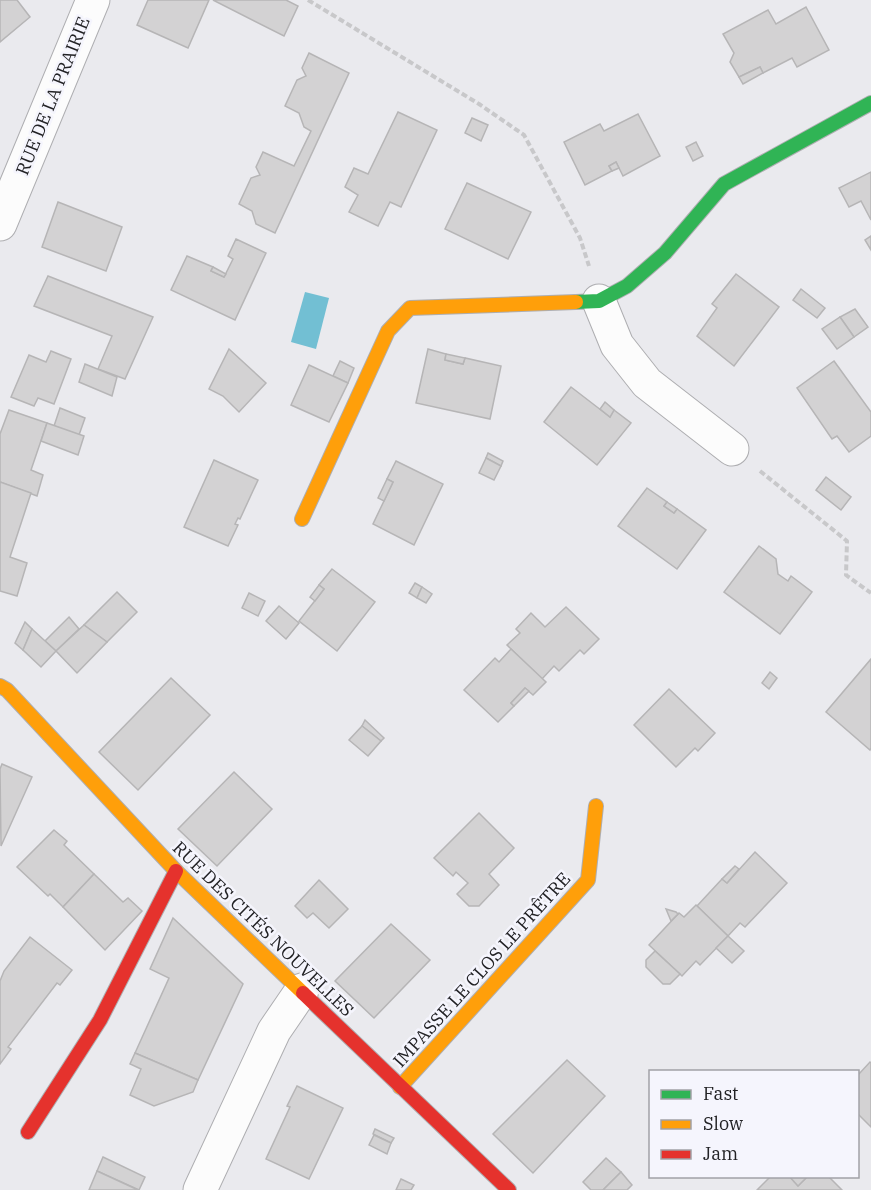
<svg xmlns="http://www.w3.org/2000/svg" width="871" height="1190" font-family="'IBM Plex Serif',serif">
<rect width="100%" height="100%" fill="#eaeaee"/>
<!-- water -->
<polygon fill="#72bfd3" points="305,292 329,298 316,349 291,342"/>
<!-- building -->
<g fill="#d3d2d3" stroke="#b6b5b6" stroke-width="1.5">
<polygon points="0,0 17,0 30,17 0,42"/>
<polygon points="148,0 209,0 188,48 137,25"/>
<polygon points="213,0 286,0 298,6 284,36"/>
<polygon points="806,7 829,50 797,67 792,58 763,73 760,67 739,77 730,62 734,53 723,34 768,10 776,24"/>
<polygon points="309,53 349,73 275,233 256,224 252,211 239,204 251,178 260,175 256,167 263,152 294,166 311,131 304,127 299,113 285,106 297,80 306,76 302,68"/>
<polygon points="760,67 763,73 743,84 739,77"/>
<polygon points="398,112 437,130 401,207 390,202 378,226 349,212 358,195 345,187 354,168 368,174"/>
<polygon points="638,114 660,156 623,176 616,162 609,166 612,171 585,185 564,142 600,124 604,131"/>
<polygon points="472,118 488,125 481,141 465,133"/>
<polygon points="696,142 703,156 693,161 686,147"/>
<polygon points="616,162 619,168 612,171 609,166"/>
<polygon points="871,172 871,220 861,201 849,207 839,188"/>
<polygon points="467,183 531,212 508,259 445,229"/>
<polygon points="58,202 122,227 106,271 42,247"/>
<polygon points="871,236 871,250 865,240"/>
<polygon points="236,239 266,253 235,320 171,290 187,256 213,267 211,271 224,277 233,259 228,256"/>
<polygon points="213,267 226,274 224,277 211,271"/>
<polygon points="736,274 779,307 734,366 697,336 717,308 712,304"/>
<polygon points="48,276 153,317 125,379 98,369 112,336 34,306"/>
<polygon points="801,289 825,308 817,318 793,300"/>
<polygon points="855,309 868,327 854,337 840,317"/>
<polygon points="840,317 854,337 837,349 822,329"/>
<polygon points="229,349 266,383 239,412 223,396 209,389"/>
<polygon points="428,349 446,354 445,360 463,364 465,358 501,366 490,419 416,403"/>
<polygon points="51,351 71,359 54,404 38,398 34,406 11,397 29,355 46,362"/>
<polygon points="446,354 465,358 463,364 445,360"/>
<polygon points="340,361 354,368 348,383 333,376"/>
<polygon points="834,361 871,412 871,436 849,452 837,436 832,439 797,388"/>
<polygon points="85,364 117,377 112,396 79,382"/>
<polygon points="309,365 348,383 329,422 291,405"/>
<polygon points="571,387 610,417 614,410 631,423 597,465 544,422"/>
<polygon points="605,402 614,410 610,417 600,409"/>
<polygon points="60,408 85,418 79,435 54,426"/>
<polygon points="9,410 47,423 31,470 43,475 37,496 0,482 0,434"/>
<polygon points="47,423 84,436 78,455 41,441"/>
<polygon points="488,453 503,461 501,466 486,458"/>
<polygon points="486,458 501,466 494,480 479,473"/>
<polygon points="214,460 258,480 240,519 238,518 235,524 238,525 228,546 184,527"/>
<polygon points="396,461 443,484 414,545 373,524 393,482 387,479"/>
<polygon points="826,477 851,497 841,510 816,490"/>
<polygon points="387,479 393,482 384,501 378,498"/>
<polygon points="0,482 31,493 10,557 27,563 17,596 0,591"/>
<polygon points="647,488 667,502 664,506 674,513 677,509 706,530 677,569 618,526"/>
<polygon points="667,502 677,509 674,513 664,506"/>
<polygon points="759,546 776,559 778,574 788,581 791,576 812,592 780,634 724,592"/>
<polygon points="332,569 375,602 337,651 299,621 324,589 319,585"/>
<polygon points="415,583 422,587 417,598 409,593"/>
<polygon points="319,585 324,589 315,601 310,597"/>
<polygon points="422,587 432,594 426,603 417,598"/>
<polygon points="117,592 137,612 107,642 84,625"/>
<polygon points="249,593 265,601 258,616 242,608"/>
<polygon points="279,606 299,623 286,639 266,621"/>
<polygon points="566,607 599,639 584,654 580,650 559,671 554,666 542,679 507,645 520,633 516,629 531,613 545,627"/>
<polygon points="69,617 79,629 56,651 45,641"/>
<polygon points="25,622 32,629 23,650 15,643"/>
<polygon points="84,625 107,642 77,673 56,651"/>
<polygon points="32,629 56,651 41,667 23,650"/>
<polygon points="511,649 546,682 533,695 525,688 511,703 514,706 498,722 464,690 495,658 499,662"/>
<polygon points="871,659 871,748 870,750 826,712"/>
<polygon points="770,672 777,678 769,689 762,683"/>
<polygon points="171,678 210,715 138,790 99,752"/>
<polygon points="525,688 529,691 514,706 511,703"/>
<polygon points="669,689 715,733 698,751 695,748 676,767 634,725"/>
<polygon points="365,720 384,738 381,741 362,726"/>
<polygon points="362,726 381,741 368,756 349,740"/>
<polygon points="2,764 32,777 1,846 0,769"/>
<polygon points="234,772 272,809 217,866 178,829"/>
<polygon points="479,813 514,848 489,874 499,885 479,906 469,906 457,894 468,883 456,872 453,876 434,858"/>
<polygon points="54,830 67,841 64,845 94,874 63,907 50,894 48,896 17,867"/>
<polygon points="755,852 787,883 745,927 740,923 728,936 697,906 722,879 727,883"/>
<polygon points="735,866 739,869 727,883 722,879"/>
<polygon points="94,874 123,902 128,898 142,911 105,950 63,907"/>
<polygon points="319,880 348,909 329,928 313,913 307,918 295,906"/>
<polygon points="696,905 728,936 700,965 696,961 682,976 649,945 679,913 684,917"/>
<polygon points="666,909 676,912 678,914 671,921"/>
<polygon points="173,918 243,984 198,1080 135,1053 169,978 150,969"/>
<polygon points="391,924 430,960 374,1018 335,981"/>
<polygon points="728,936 744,951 732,963 716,948"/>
<polygon points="30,937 72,970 60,985 57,983 8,1047 11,1049 0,1064 0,981 4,971"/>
<polygon points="655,951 680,974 670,984 663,984 646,967 646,960"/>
<polygon points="135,1053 198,1080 193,1092 154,1106 130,1095 141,1069 130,1064"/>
<polygon points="567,1060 605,1096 533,1173 493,1134"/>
<polygon points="870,1062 871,1063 871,1127 858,1114 858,1075"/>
<polygon points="297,1086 343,1108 309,1179 266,1159 290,1107 287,1106"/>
<polygon points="375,1129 394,1138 391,1143 373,1134"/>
<polygon points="374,1135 391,1143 387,1154 369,1145"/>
<polygon points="103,1157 145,1177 139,1190 97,1171"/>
<polygon points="606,1158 621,1172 603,1190 591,1190 583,1182"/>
<polygon points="97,1171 138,1190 89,1190"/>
<polygon points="621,1172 632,1185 627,1190 603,1190"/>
<polygon points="771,1176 789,1176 798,1186 808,1176 828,1176 842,1190 757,1190"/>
<polygon points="789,1176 808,1176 798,1186"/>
<polygon points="401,1179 414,1185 411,1190 396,1190"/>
</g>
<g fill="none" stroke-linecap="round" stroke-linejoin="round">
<!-- street casing -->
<g stroke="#aeaeb1" stroke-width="35">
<g id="street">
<polyline points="0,224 93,0"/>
<polyline points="599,301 617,345 647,383 732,449"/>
<polyline points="200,1190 274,1031 302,990"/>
</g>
</g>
<!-- fast casing -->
<g stroke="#aeaeb1" stroke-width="16">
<polyline id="fast" points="576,302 599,301 627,286 665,253 724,184 871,103"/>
</g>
<!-- slow casing -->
<g stroke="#aeaeb1" stroke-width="16">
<g id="slow">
<polyline points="302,519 388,331 410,308 576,302"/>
<polyline points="0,686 7,690 176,871 303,993"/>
<polyline points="400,1087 588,880 596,806"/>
</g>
</g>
<!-- jam casing -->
<g stroke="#aeaeb1" stroke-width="16">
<g id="jam">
<polyline points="303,993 509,1190"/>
<polyline points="28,1132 100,1020 176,871"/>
</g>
</g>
<!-- path -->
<g stroke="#c8c8ca" stroke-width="4" stroke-dasharray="6 3" stroke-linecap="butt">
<polyline points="308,0 479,104 524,135 580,238 589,266"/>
<polyline points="760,471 847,541 846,575 871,593"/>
</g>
<!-- street -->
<use href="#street" stroke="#fcfcfc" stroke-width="33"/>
<!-- fast -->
<use href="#fast" stroke="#30b455" stroke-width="14"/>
<!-- slow -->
<use href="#slow" stroke="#ff9f0a" stroke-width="14"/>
<!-- jam -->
<use href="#jam" stroke="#e5322d" stroke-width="14"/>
</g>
<g text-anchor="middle" stroke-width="5" stroke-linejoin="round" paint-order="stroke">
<!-- street labels -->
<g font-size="18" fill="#222225" stroke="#f5f5fd">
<text transform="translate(53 96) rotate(-68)" y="6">RUE DE LA PRAIRIE</text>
<text transform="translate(263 929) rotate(44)" y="6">RUE DES CITÉS NOUVELLES</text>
<text transform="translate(482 970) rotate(-48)" y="6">IMPASSE LE CLOS LE PRÊTRE</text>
</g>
</g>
<!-- legend -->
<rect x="649" y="1070" width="210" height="108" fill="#f5f5fd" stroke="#a1a1a7" stroke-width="1.5"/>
<rect x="661" y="1090" width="30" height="9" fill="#30b455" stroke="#a1a1a7" stroke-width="1.5"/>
<text x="703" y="1100" font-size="18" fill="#222225">Fast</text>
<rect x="661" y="1120" width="30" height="9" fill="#ff9f0a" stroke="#a1a1a7" stroke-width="1.5"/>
<text x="703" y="1130" font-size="18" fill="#222225">Slow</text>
<rect x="661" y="1150" width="30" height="9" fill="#e5322d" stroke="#a1a1a7" stroke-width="1.5"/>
<text x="703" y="1160" font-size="18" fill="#222225">Jam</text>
</svg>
